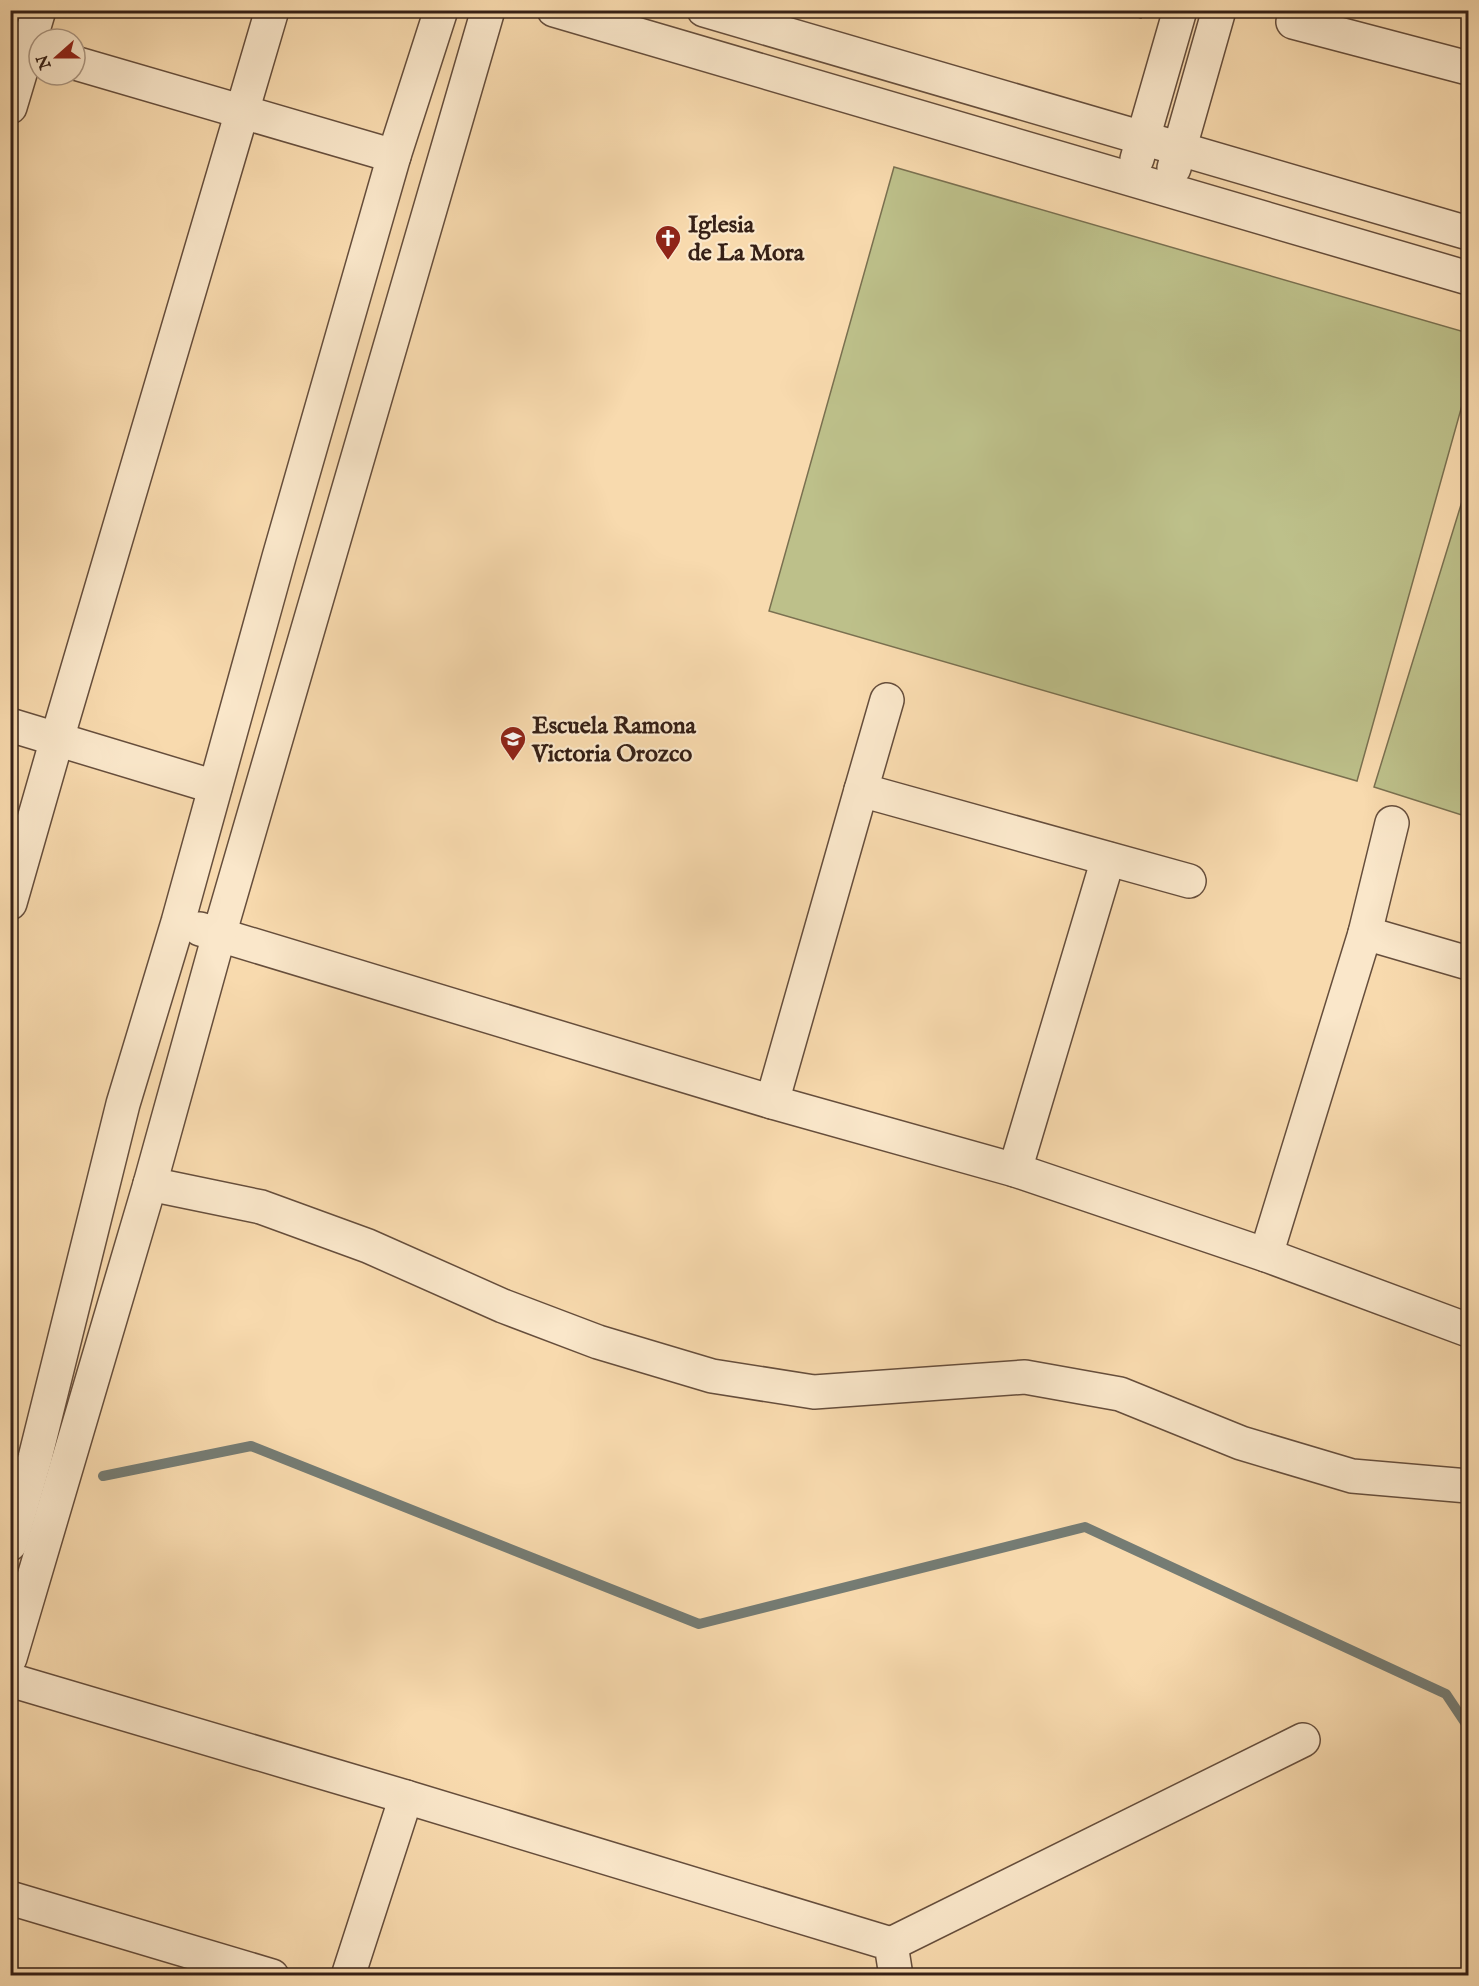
<svg xmlns="http://www.w3.org/2000/svg" width="1479" height="1986" font-family="'IM FELL English',serif">
<defs>
<filter id="shadow"><feDropShadow dx="5.5" dy="-5.5" stdDeviation="3" flood-color="#0004"/></filter>
</defs>
<rect width="100%" height="100%" fill="#f8daae"/>
<filter id="stains"><feTurbulence type="fractalNoise" baseFrequency=".00333" numOctaves="4"/><feColorMatrix values="0 0 0 0 .2 0 0 0 0 .09 0 0 0 0 .02 0 0 0 .5 -.17"/></filter>
<radialGradient id="worn" r=".72"><stop offset=".6" stop-color="#630" stop-opacity="0"/><stop offset="1" stop-color="#630" stop-opacity=".3"/></radialGradient>
<!-- green -->
<g fill="#bdc08a" stroke="#7a7050" stroke-width="1.5">
<polygon points="894,167 1468,333 1468,384 1357,781 769,611"/>
<polygon points="1468,482 1468,817 1374,787"/>
</g>
<g fill="none" stroke-linecap="round" stroke-linejoin="round">
<!-- stream -->
<polyline stroke="#757c74" stroke-width="10" points="103,1476 251,1446 699,1624 1085,1527 1446,1694 1468,1727"/>
</g>
<!-- building -->
<polygon fill="#d99171" stroke="#362016" stroke-width="1.5" filter="url(#shadow)" points="1116,10 1144,10 1141,18"/>
<g fill="none" stroke-linecap="round" stroke-linejoin="round">
<!-- minor casing -->
<g stroke="#664e3c" stroke-width="36">
<g id="minor">
<polyline points="554,10 1468,278"/>
<polyline points="704,10 1468,233"/>
<polyline points="1293,22 1468,68"/>
<polyline points="75,63 394,156"/>
<polyline points="10,107 39,10"/>
<polyline points="1137,159 1180,10"/>
<polyline points="1174,168 1219,10"/>
<polyline points="887,700 861,790 1189,881"/>
<polyline points="10,725 215,787"/>
<polyline points="10,903 57,739 272,10"/>
<polyline points="200,929 772,1102 1015,1170 1266,1255 1468,1330"/>
<polyline points="1365,933 1468,963"/>
<polyline points="772,1102 861,790"/>
<polyline points="1015,1170 1108,859"/>
<polyline points="150,1184 261,1207 368,1246 503,1306 598,1342 712,1376 814,1392 1025,1377 1120,1394 1241,1443 1352,1476 1468,1486"/>
<polyline points="1266,1255 1365,933 1392,823"/>
<polyline points="10,1544 35,1458 123,1104 178,922 279,557 394,156 441,10"/>
<polyline points="10,1658 150,1184 219,935 488,10"/>
<polyline points="10,1680 406,1797 891,1944 896,1976"/>
<polyline points="10,1898 272,1976"/>
<polyline points="891,1944 1303,1740"/>
<polyline points="348,1976 406,1797"/>
</g>
</g>
<!-- minor -->
<use href="#minor" stroke="#fae7ca" stroke-width="33"/>
</g>
<!-- icons -->
<defs>
<g id="church-pin" transform="scale(1.35)"><path d="M0 17L-7.5 6A9.5 9.5 0 1 1 7.5 6Z" fill="#8f2418" stroke="#fae7ca"/><path d="M-1.2-6h2.4v3.5h3.3v2.4h-3.3V6h-2.4V-.1h-3.3v-2.4h3.3Z" fill="#fff"/></g>
<g id="school-pin" transform="scale(1.35)"><path d="M0 17L-7.5 6A9.5 9.5 0 1 1 7.5 6Z" fill="#8f2418" stroke="#fae7ca"/><path d="M0-5L7-2L0 1L-7-2ZM-4 1L0 2.5L4 1V4Q0 6-4 4Z" fill="#fff"/></g>
</defs>
<g fill-rule="evenodd">
<use href="#church-pin" x="668" y="238"/>
<use href="#school-pin" x="513" y="739"/>
</g>
<g text-anchor="middle" stroke-width="4.5" stroke-linejoin="round" paint-order="stroke">
<!-- poi labels -->
<g font-size="24" font-weight="bold" fill="#362016" stroke="#fae7ca" text-anchor="start">
<text x="688" y="232">Iglesia<tspan x="688" dy="28">de La Mora</tspan></text>
<text x="532" y="733">Escuela Ramona<tspan x="532" dy="28">Victoria Orozco</tspan></text>
</g>
</g>
<!-- margin -->
<rect width="1479" height="1986" fill="none" stroke="#f8daae" stroke-width="36"/>
<rect x="12" y="12" width="1455" height="1962" fill="none" stroke="#362016" stroke-width="3"/>
<rect x="18" y="18" width="1443" height="1950" fill="none" stroke="#362016" stroke-width="1.5"/>
<!-- north arrow -->
<g transform="translate(57 57) rotate(249)"><circle r="28" fill="#fae7ca" stroke="#ac9782" stroke-width="1.5"/>
<path d="M0-4.5L10 22L0 15L-10 22Z" fill="#8f2418"/>
<text y="-9" font-size="16" font-weight="bold" text-anchor="middle" fill="#362016">N</text>
</g>
<rect width="100%" height="100%" filter="url(#stains)"/>
<rect width="100%" height="100%" fill="url(#worn)"/>
</svg>
